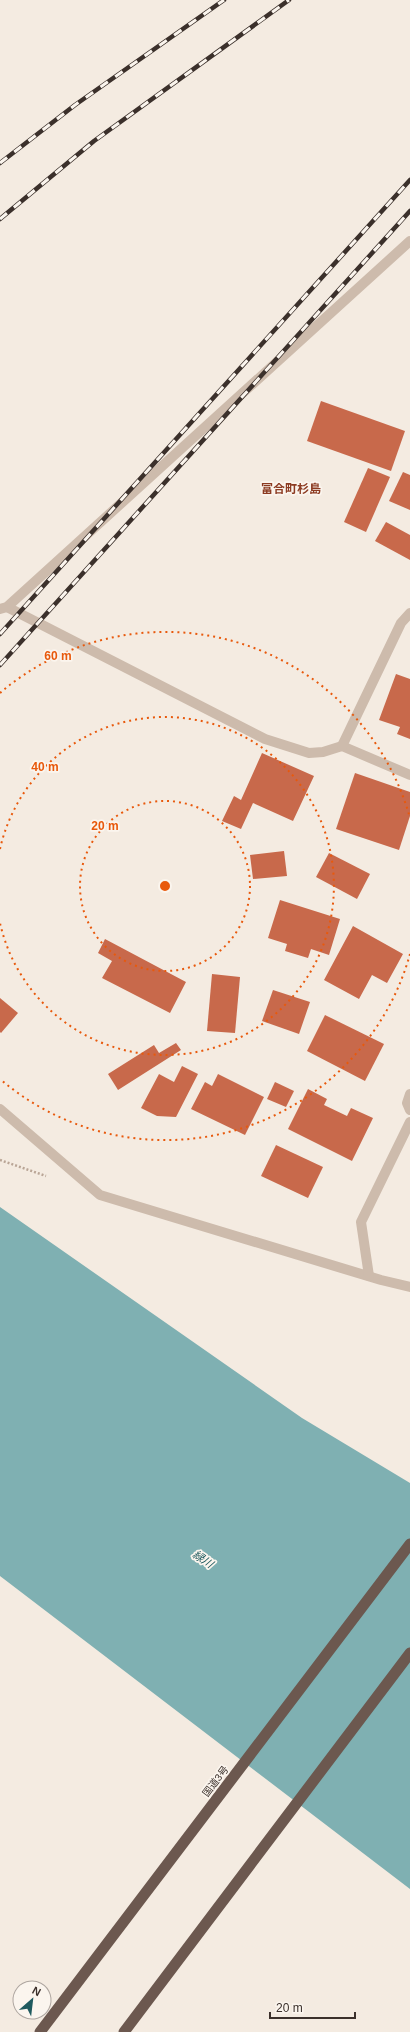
<svg xmlns="http://www.w3.org/2000/svg" width="410" height="2032" font-family="Helvetica,'Noto Sans JP',sans-serif">
<rect width="100%" height="100%" fill="#f4ebe1"/>
<!-- water -->
<polygon fill="#7fb0b2" points="0,1207 302,1418 410,1483 410,1889 0,1576"/>
<!-- building -->
<g fill="#c8694b">
<polygon points="321,401 405,431 391,471 307,441"/>
<polygon points="368,468 390,477 366,532 344,522"/>
<polygon points="403,472 410,475 410,510 389,501"/>
<polygon points="386,522 410,535 410,560 375,541"/>
<polygon points="396,674 410,679 410,739 397,734 400,727 379,720"/>
<polygon points="262,753 314,776 293,821 253,803 241,829 222,821 234,796 241,800"/>
<polygon points="355,773 410,792 410,816 399,850 336,829"/>
<polygon points="284,851 287,876 253,879 250,855"/>
<polygon points="329,853 370,874 357,899 316,877"/>
<polygon points="280,900 340,919 329,955 311,949 308,958 285,951 287,944 268,938"/>
<polygon points="353,926 403,954 387,983 372,975 359,999 324,980"/>
<polygon points="105,939 186,982 170,1013 102,978 112,961 98,953"/>
<polygon points="212,974 240,977 235,1033 207,1031"/>
<polygon points="273,990 310,1002 299,1034 262,1021"/>
<polygon points="0,998 18,1013 1,1033 0,1032"/>
<polygon points="325,1015 384,1044 365,1081 307,1051"/>
<polygon points="176,1043 181,1050 118,1090 108,1074 154,1045 159,1053"/>
<polygon points="182,1066 198,1074 176,1117 157,1116 141,1108 159,1074 174,1082"/>
<polygon points="218,1074 264,1097 245,1135 191,1109 205,1082 212,1086"/>
<polygon points="275,1082 294,1091 286,1107 267,1099"/>
<polygon points="308,1089 327,1099 324,1105 347,1116 351,1108 373,1118 352,1161 288,1129"/>
<polygon points="276,1145 323,1167 308,1198 261,1176"/>
</g>
<g fill="none" stroke-linecap="round" stroke-linejoin="round">
<!-- path -->
<polyline stroke="#b9a596" stroke-width="2.5" stroke-dasharray="2 2" stroke-linecap="butt" points="0,1160 46,1176"/>
<!-- service -->
<g stroke="#cdbbac" stroke-width="10">
<polyline points="7,607 265,739 309,753 323,752 342,746 410,775"/>
<polyline points="342,746 401,623 410,613"/>
</g>
<!-- minor -->
<g stroke="#cdbbac" stroke-width="10">
<polyline points="0,609 7,607 410,241"/>
<polyline points="410,1094 407,1103 410,1110"/>
<polyline points="0,1109 100,1195 381,1280 410,1287"/>
<polyline points="369,1276 361,1222 410,1122"/>
</g>
<!-- trunk -->
<g stroke="#6c584f" stroke-width="11">
<polyline points="40,2032 410,1544"/>
<polyline points="124,2032 410,1653"/>
</g>
<!-- rail casing -->
<g stroke="#3b302b" stroke-width="4.5">
<g id="rail">
<polyline points="0,163 75,105 224,0"/>
<polyline points="0,219 94,141 289,0"/>
<polyline points="0,634 410,180"/>
<polyline points="0,665 410,211"/>
</g>
</g>
<!-- rail -->
<use href="#rail" stroke="#fbf5ee" stroke-width="3" stroke-dasharray="9" stroke-linecap="butt"/>
</g>
<!-- distance rings -->
<g fill="none" stroke="#e8590c" stroke-width="2" stroke-dasharray="2 4">
<circle cx="165" cy="886" r="85"/>
<path d="M0 849A169 169 0 1 1 0 923"/>
<path d="M410 954A254 254 0 0 1 0 1079M0 693A254 254 0 0 1 410 818"/>
</g>
<g text-anchor="middle" stroke-width="3.5" stroke-linejoin="round" paint-order="stroke">
<!-- street labels -->
<g font-size="10" fill="#3b302b" stroke="#fbf5ee">
<text transform="translate(215 1781) rotate(-53)" y="4">国道3号</text>
</g>
<!-- water labels -->
<g font-size="11" font-style="italic" fill="#1f5a5e" stroke="#fbf5ee">
<text transform="translate(203 1559) rotate(34)" y="4">緑川</text>
</g>
<!-- quarter labels -->
<g font-size="12" font-weight="bold" fill="#8c3b22" stroke="#fbf5ee">
<text x="291" y="493">富合町杉島</text>
</g>
</g>
<circle cx="165" cy="886" r="6" fill="#e8590c" stroke="#fbf5ee" stroke-width="2"/>
<g font-size="12" text-anchor="middle" font-weight="bold" fill="#e8590c" stroke="#fbf5ee" stroke-width="3.5" stroke-linejoin="round" paint-order="stroke">
<text x="58" y="660">60 m</text>
<text x="45" y="771">40 m</text>
<text x="105" y="830">20 m</text>
</g>
<!-- north arrow -->
<g transform="translate(32 2000) rotate(28)"><circle r="19" fill="#fbf5ee" stroke="#aea6a0"/>
<path d="M0-3L7 15L0 10L-7 15Z" fill="#1f5a5e"/>
<text y="-6" font-size="11" font-weight="bold" text-anchor="middle" fill="#3b302b">N</text>
</g>
<!-- scale -->
<path d="M270 2012v6h85v-6" fill="none" stroke="#3b302b" stroke-width="2"/>
<text x="276" y="2012" font-size="12" fill="#3b302b" stroke="#fbf5ee" stroke-width="3" paint-order="stroke">20 m</text>
</svg>
